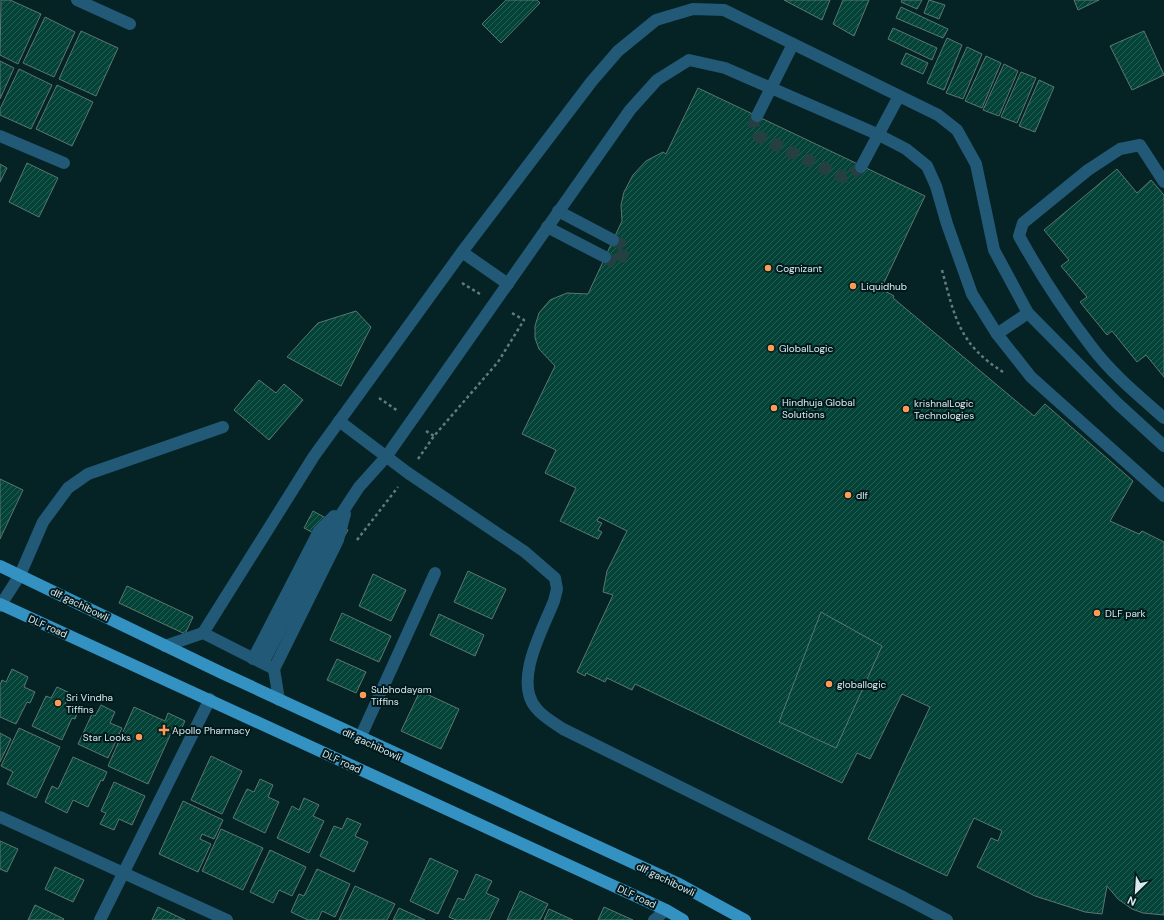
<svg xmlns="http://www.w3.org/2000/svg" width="1164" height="920" font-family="'DM Sans',sans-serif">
<defs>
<pattern id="building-hatch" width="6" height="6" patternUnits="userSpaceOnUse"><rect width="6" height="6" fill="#044337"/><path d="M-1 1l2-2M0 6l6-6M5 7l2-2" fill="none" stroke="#285e54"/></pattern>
</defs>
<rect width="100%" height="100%" fill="#052225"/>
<!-- building -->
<g fill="url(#building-hatch)" stroke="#5b776f">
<polygon points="1,0 10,0 41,14 18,64 0,55"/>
<polygon points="506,0 537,0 540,3 501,43 482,24"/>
<polygon points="784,0 830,0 822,20"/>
<polygon points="843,0 869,0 854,36 833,24"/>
<polygon points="902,0 922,0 917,9 901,2"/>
<polygon points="929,0 945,5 939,19 924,13"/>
<polygon points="1074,0 1099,0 1078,10"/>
<polygon points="901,7 948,29 943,38 896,18"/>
<polygon points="45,17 75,32 54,77 23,63"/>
<polygon points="893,28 937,48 932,60 888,39"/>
<polygon points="81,31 118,48 96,96 59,79"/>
<polygon points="1144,31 1164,75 1132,90 1110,46"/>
<polygon points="947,38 962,45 944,90 927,83"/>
<polygon points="967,47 982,54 963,99 946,93"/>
<polygon points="906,53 928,63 923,74 901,64"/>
<polygon points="986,56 1001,63 982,108 965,101"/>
<polygon points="0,61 14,68 0,99"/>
<polygon points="1004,64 1018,71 999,116 983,110"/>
<polygon points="19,69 52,85 31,129 0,115 0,109"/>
<polygon points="1021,72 1036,78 1017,123 1001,117"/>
<polygon points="1039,80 1054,87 1035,132 1019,126"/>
<polygon points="57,85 93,102 72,146 36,129"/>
<polygon points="698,88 925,196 881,289 894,296 893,298 1034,416 1045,404 1133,481 1110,521 1139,534 1142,531 1164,542 1164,915 1143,913 1132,909 1118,899 1107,886 1102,914 1085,912 1035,896 977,867 991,838 998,841 1002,831 974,818 947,876 868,839 930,707 902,694 870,759 857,753 842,783 635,684 632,690 607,678 605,682 586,673 585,676 577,672 613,595 603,592 607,571 627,531 599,517 597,521 602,523 598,530 602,532 598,539 560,521 576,488 545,473 556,450 522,434 555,366 539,349 535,338 535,326 539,313 550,300 567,293 588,294 622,221 621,205 624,192 633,175 646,161 663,152 666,154"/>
<polygon points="27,163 58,178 39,217 9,202"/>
<polygon points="0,164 7,168 0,182"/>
<polygon points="1117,169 1137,193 1151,180 1164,195 1164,377 1146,355 1137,362 1112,331 1107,335 1080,302 1087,297 1061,266 1069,260 1044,230"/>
<polygon points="356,311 371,327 341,386 287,357 318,323"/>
<polygon points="259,380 276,393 284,384 303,400 269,440 234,410"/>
<polygon points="0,479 23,490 0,539"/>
<polygon points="313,511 348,530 339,546 304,528"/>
<polygon points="468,571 506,589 492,619 454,602"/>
<polygon points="373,574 406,590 391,621 359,606"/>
<polygon points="127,586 193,617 185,634 119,603"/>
<polygon points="821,612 882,646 836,748 779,722"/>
<polygon points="342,613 391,636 379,662 330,640"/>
<polygon points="439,614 484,635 475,656 430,635"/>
<polygon points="337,659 366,672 356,693 327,680"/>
<polygon points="12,669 28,677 24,687 35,692 30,703 27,702 16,724 0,717 0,685 2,680 6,682"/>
<polygon points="57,687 70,693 65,705 78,711 75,719 72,718 62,740 32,726 46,696 51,698"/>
<polygon points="420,691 459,709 441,749 401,731"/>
<polygon points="101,705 115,712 110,723 122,728 108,758 78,744 92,714 95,716"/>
<polygon points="134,707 165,721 168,713 185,721 179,734 172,731 148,784 108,766"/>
<polygon points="19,728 60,747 36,798 7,784 13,772 1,766"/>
<polygon points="0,733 11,739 0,762"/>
<polygon points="211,756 242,771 222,814 191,800"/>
<polygon points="73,757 107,772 103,781 101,780 88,807 73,800 67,813 45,802 52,786 58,789"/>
<polygon points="260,779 273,785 268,797 279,802 265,833 233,818 247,789 254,792"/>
<polygon points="114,782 145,796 132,825 119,819 114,830 100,824 106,813 101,811"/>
<polygon points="304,798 319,805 313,816 324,821 309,853 277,838 292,806 299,810"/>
<polygon points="183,801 223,820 214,839 202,834 200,839 211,844 198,872 159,854"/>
<polygon points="347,818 361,824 355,836 368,842 354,872 320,856 334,826 342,829"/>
<polygon points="221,829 263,848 243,890 202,871"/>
<polygon points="0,841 18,849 7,872 0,869"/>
<polygon points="270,850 306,867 292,896 279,890 273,903 250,892"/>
<polygon points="430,858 458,871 438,914 410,901"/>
<polygon points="55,867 84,880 73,902 45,889"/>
<polygon points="317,869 350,884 335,917 322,911 318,920 308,920 291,912 299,894 304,896"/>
<polygon points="476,874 492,881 486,893 499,899 489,920 456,920 449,917 458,898 464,900"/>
<polygon points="355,886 395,904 387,920 339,920"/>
<polygon points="520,891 548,904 540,920 507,920"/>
<polygon points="35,905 64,919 63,920 28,920"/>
<polygon points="158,907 185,920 152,920"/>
<polygon points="604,907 633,920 598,920"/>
<polygon points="399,908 425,920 393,920"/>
<polygon points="549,909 573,920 544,920"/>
</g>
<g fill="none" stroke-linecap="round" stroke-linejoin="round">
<!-- minor-tunnel -->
<g stroke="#254043" stroke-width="12" stroke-dasharray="12 6" stroke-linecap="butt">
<path d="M757,116C753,125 752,128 758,136L843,177L849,176L861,167"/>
<polyline points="605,257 618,264 626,247 613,240"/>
</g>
<!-- path -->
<g stroke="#647b7d" stroke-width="2.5" stroke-dasharray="3 3" stroke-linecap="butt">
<path d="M942,270C955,318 959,344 1003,372"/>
<polyline points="462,283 480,294"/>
<polyline points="379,398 398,411"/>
<polyline points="426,431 434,436"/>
<polyline points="418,459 434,436 498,362 524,320 510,312"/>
<polyline points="357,540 398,487"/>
</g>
<!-- minor -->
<g stroke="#225976" stroke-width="12">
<polyline points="77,0 130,24"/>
<polyline points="757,116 793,44"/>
<polyline points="0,136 64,163"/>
<polyline points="861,167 899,96"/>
<path d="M1164,182L1140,145L1120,149L1088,170L1023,223L1019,236C1040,274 1064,311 1091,346C1111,373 1139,396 1164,418"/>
<polyline points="558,211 613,240"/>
<polyline points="547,227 605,257"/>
<polyline points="462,252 508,284"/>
<polyline points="997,334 1028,313"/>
<path d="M339,421L408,473L525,552L555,578L557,589L554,601C543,629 513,681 536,708C542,716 554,723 563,729L905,898L947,920"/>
<polyline points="0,606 20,575 43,522 68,488 88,474 223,427"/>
<polyline points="203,633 314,456 462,252 592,81 618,51 656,20 693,9 724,10 938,115 957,130 976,164 994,250 1028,313 1117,403 1164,446"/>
<polyline points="165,646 203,633 274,669 279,700"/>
<polyline points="253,659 319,531 334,516"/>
<polyline points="263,663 338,519 359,487 386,457 630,110 657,80 689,60 725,68 877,134 906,149 927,166 936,186 947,224 972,294 997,334 1031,377 1164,496"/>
<polyline points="274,669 338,540 345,514"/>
<polyline points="360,738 435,573"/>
<polyline points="0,817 227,920"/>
<polyline points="100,920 210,699"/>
<polyline points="654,920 666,910"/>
</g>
<!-- major -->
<g stroke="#3392c2" stroke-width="12">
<polyline points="0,566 222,673 679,884 745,920"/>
<polyline points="0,604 666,910 683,920"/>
</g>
</g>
<!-- markers -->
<g fill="#fd9c56" stroke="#00191c" stroke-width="1.5">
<circle cx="768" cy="268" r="4"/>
<circle cx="853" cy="286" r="4"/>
<circle cx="771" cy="348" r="4"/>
<circle cx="774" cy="408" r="4"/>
<circle cx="906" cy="409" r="4"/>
<circle cx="848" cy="495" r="4"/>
<circle cx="1097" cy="613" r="4"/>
<circle cx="829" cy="684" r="4"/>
<circle cx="363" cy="695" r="4"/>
<circle cx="58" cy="703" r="4"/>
<path d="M162 724h4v4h4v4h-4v4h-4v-4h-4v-4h4z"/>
<circle cx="139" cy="737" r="4"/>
</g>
<g text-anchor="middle" stroke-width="4" stroke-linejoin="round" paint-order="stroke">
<!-- poi labels -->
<g font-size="10" fill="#d9e9eb" stroke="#00191c" text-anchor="start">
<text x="776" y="272">Cognizant</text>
<text x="861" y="290">Liquidhub</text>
<text x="779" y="352">GlobalLogic</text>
<text x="782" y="406">Hindhuja Global<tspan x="782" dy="12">Solutions</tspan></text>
<text x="914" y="407">krishnalLogic<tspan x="914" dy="12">Technologies</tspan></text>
<text x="856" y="499">dlf</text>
<text x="1105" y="617">DLF park</text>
<text x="837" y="688">globallogic</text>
<text x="371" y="693">Subhodayam<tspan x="371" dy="12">Tiffins</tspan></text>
<text x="66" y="701">Sri Vindha<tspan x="66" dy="12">Tiffins</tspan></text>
<text x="172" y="734">Apollo Pharmacy</text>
<text x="131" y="741" text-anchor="end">Star Looks</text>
</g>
<!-- street labels -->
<g font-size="10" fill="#d9e9eb" stroke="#00191c">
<text transform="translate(80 604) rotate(26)" y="4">dlf gachibowli</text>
<text transform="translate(48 626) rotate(24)" y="4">DLF road</text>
<text transform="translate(372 744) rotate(25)" y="4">dlf gachibowli</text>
<text transform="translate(342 761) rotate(25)" y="4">DLF road</text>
<text transform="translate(666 879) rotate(26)" y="4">dlf gachibowli</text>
<text transform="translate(637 896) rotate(25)" y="4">DLF road</text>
</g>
</g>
<!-- north arrow -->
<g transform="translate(1136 892) rotate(205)" stroke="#00191c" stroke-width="3" paint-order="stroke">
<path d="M0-3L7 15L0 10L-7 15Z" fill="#d9e9eb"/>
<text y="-6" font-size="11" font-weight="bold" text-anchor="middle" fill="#d9e9eb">N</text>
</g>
</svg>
